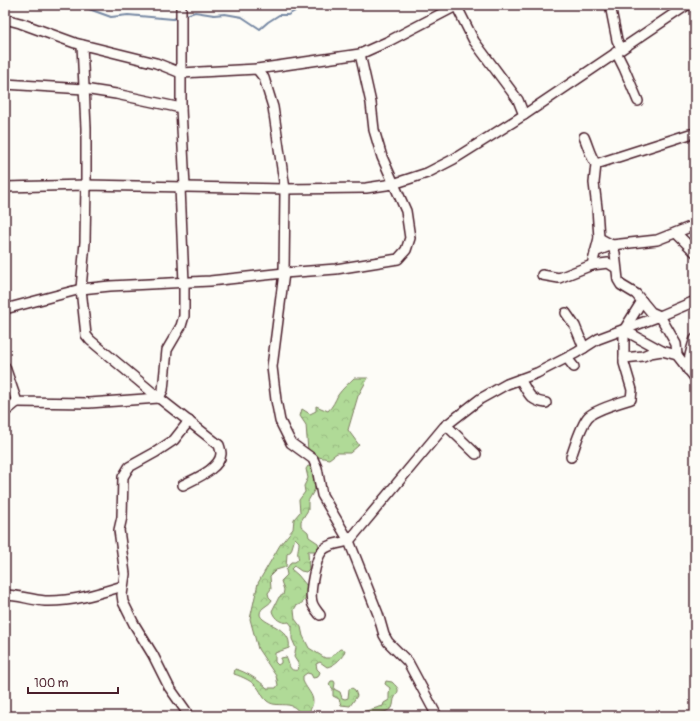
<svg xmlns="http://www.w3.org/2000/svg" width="700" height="721" font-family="Pangolin,sans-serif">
<defs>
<pattern id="forest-crowns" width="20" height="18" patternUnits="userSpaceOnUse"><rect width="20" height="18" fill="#b0da97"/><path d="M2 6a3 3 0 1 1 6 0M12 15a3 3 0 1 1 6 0" fill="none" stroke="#99bb82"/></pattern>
</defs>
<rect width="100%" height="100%" fill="#fdfcf7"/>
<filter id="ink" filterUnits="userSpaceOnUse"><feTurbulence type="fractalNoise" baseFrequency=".025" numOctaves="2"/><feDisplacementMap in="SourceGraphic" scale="8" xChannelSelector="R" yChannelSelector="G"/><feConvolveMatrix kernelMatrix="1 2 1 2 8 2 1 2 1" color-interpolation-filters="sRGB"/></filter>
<g filter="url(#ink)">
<!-- forest -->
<g fill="url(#forest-crowns)" stroke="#7d7c61" fill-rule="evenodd">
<path d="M354,378H368L358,396L348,430L359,445L350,453H337L329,459L318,457L308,451L306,425L300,416L302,409L310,414L316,411V406L328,411C333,406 335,401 338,395C343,388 348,384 354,378Z"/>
<path d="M308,466L312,467L315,489L308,501V510L301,521V526L308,532L309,537L318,543L319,547L317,551H308L309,569L306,572L301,571L294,566L291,569L298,575L307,586C306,598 308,601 296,606L294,610L295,619L301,627L303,636L309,648L325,658H330L340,649L345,650C344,657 334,666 327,667L320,662L316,664L317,669L320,672L318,677L313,678L311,674L307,673L303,676V681C309,694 319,698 308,713C297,714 299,709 292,706C284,703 274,707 267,701C263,698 261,692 258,688C252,681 243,677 234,674L235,669C245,671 260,681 267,688H276L278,685L276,676L258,649L250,619L258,583L280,545L293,529L294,519L300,512L299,500L305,492L304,486L308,478L306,469ZM295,538L299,542C299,549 296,552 299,559L295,562H291L286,570L287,575L281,581L284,590L283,595L279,597L272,611C274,619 282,624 289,622L292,626V639L296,648L294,657L299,665L298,670C288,672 290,664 286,657L281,658V663L278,665L275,662V653L289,648C293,627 260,624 260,614C260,607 269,606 272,600L269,597L268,593L271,589L270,576L276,570L286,567L287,554L291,551Z"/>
<polygon points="331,681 334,681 335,683 334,689 340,692 342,698 345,699 348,698 349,689 352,688 355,690 357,696 350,706 341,705 339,699 333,696 333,689 329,684"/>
<path d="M386,681L392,682C399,689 400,689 395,697C393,700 394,704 392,708C382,715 371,716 358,716L359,713L383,706L384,703L389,700V694L390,688L385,684Z"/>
</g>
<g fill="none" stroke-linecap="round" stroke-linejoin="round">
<!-- stream -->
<g stroke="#7789a4" stroke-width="2">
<polyline points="78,5 111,17 128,15 173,19 179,17"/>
<polyline points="183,16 195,12 214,15 225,14 242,17 260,29 268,22 279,15 288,15 302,7 315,5"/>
</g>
<!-- minor casing -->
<g stroke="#4a1f2b" stroke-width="12">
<g id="minor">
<polyline points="181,5 181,108 185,187"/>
<polyline points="456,5 474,41 518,100 524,115"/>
<polyline points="610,5 617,40 621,49"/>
<polyline points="5,19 20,23 75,43 156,63 181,73 257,69 264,78 273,107 285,189 284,273 272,367 276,400 280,421 291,443 313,459 317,468 322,495 349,541 378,614 384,635 388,642 408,662 437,716"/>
<path d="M82,45L86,128V185L85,242L81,289L86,335L90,340L159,398L219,445C220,448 221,451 221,454C220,469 194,479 183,485"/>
<polyline points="616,52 624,68 638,101"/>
<polyline points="257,69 360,54 389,41 458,5"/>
<polyline points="5,84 84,89 116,94 181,108"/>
<path d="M584,137C588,146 590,156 596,164L594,183L597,208L599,238"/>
<polyline points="596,164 690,134 695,134"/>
<polyline points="5,187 86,185 285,189 366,188 393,184 427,173 454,159 524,115 687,5"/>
<polyline points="676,233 695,252"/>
<polyline points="592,265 599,238 612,245 595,252"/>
<polyline points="542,275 559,278 592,265 608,263 616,268"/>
<polyline points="5,309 81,289 110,286 210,281 284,273 336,269 398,259 406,250 410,238 406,211 382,157 374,130 371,103 360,54"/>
<polyline points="566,313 575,326 584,348"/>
<polyline points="624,330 662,351"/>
<polyline points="677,355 676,344 660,316 651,312 636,294 621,285 618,280 615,253 612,245 657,240 695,225"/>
<polyline points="567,358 574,367"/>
<polyline points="624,358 643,356 650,353 662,351 677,355 695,378"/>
<polyline points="5,367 17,402 89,403 159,398 163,390 167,350 181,326 184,316 184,283 180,187"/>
<path d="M688,370C688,362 692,346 695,339"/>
<path d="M520,379C528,392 529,401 546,403"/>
<polyline points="5,412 17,402"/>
<polyline points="446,425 476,454"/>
<path d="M571,457C575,446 581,425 588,417C594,410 621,402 631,399L632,390L624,363V330L642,301"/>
<path d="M5,595C18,595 31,600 45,601C71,602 97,594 123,586"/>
<path d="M320,615C317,611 313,607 312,602C309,592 316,558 322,551C327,544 341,543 349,541L444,427L480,399L507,384L537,373L576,353L598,339L660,316L695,301"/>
<polyline points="187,716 186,711 169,687 153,655 134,624 123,602 122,595 125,574 119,530 122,517 123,477 129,467 156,452 174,440 189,421"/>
</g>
</g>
<!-- minor -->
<use href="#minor" stroke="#fdfcf7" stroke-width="9"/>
</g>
</g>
<!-- margin -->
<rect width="700" height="721" fill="none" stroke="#fdfcf7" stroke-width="20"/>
<rect x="10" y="10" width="680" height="701" fill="none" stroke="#4a1f2b" stroke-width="1.5" filter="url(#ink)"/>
<!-- scale -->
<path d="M28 687v6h90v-6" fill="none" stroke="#4a1f2b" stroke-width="2"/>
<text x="34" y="687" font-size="12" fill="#4a1f2b" stroke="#fdfcf7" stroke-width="3" paint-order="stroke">100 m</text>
</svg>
